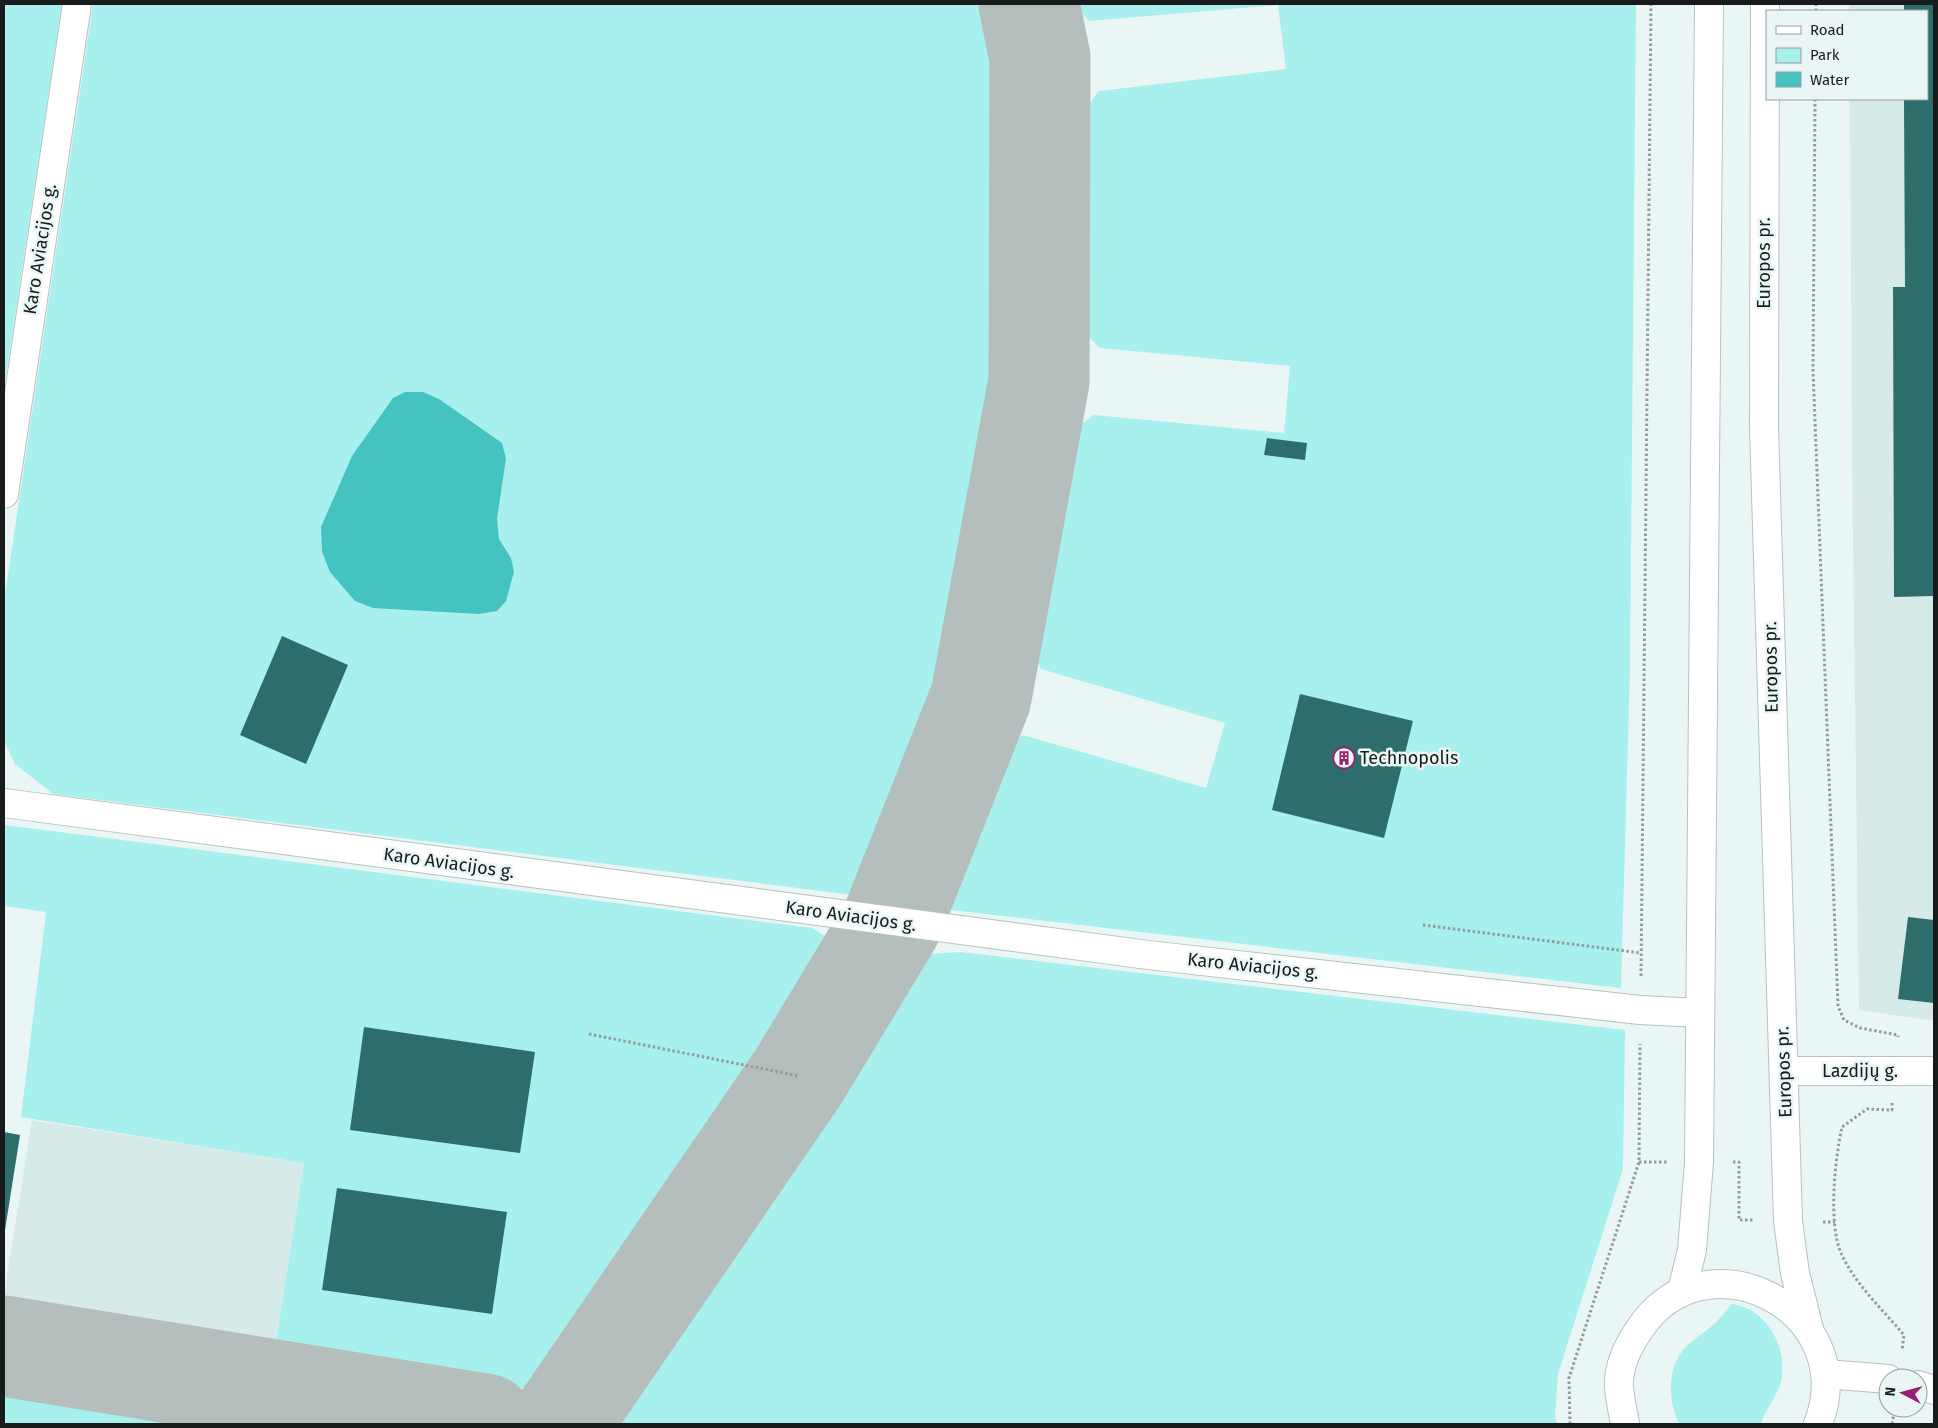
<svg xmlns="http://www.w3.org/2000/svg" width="1938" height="1428" font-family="'Fira Sans',sans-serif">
<rect width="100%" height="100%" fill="#eaf6f5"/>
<!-- built -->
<g fill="#d5eae9">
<polygon points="1849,4 1934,4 1934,1021 1859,1010 1852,458 1850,99 1927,99 1927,11 1849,11"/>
<polygon points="32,1120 304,1163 276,1342 103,1315 95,1361 4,1346 4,1295"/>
</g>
<!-- green -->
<g fill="#a8f0ed" fill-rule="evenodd">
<polygon points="4,4 62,4 4,388"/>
<path d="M93,4H991L995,26L1008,207L1002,366L966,588L926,733L870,885L853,895L53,794L15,764L4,741V601ZM393,398L506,459L497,519L499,539L511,558Z"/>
<polygon points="1074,4 1636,4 1630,668 1621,988 951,910 939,903 935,889 987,754 1023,735 1206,788 1225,723 1041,669 1022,633 1064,437 1094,415 1284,433 1290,366 1100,348 1076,325 1074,125 1099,91 1286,69 1278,5 1089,21"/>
<polygon points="4,825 812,928 836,943 837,959 574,1356 536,1390 101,1326 102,1315 276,1342 304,1163 21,1117 46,912 4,906"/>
<polygon points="960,952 1625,1030 1623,1169 1558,1374 1555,1416 1557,1424 604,1424 621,1393 907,964 929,954"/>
<path d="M1731,1304C1764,1307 1786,1343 1782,1375C1781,1393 1766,1407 1761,1424H1679C1667,1398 1666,1362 1691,1342C1708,1329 1718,1323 1731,1304Z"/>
<polygon points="4,1377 301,1424 4,1424"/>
</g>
<!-- water -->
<polygon fill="#45c3c1" points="405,392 423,392 439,399 502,443 506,459 497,519 499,539 511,558 514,572 506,601 497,611 479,614 373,608 355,601 330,572 322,552 321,527 352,456 393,398"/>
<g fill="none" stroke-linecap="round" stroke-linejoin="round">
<!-- taxiway -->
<g stroke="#b4bebc" stroke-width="101">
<polyline points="4,1346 485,1424"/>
<polyline points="560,1424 799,1076 892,922 981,697 1039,381 1040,58 1029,4"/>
</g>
</g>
<!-- building -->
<g fill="#2d6e6d">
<polygon points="1904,4 1934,4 1934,596 1894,597 1893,287 1905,287 1904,99 1927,99 1927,11 1904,11"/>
<polygon points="1267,438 1307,443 1305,460 1264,455"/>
<polygon points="282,636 348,665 306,764 240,735"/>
<polygon points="1300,694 1413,721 1384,838 1272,810"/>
<polygon points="1908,917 1934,920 1934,1003 1898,999"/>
<polygon points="364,1027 535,1052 520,1153 350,1130"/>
<polygon points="4,1132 20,1135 5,1230 4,1230"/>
<polygon points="337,1188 507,1212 492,1314 322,1290"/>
</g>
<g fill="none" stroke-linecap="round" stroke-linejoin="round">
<!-- street casing -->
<g stroke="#b6c2c1" stroke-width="30">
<g id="street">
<polyline points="4,494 77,4"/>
<polyline points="4,803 1148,955 1640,1010 1700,1013"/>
</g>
</g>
<!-- secondary casing -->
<g stroke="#b6c2c1" stroke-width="30">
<g id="secondary">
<polyline points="1785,1071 1934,1071"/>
<polyline points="1826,1374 1888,1379"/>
<polyline points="1918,1385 1934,1390"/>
</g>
</g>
<!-- primary casing -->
<g stroke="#b6c2c1" stroke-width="30">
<g id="primary">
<polyline points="1765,4 1764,427 1788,1221 1795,1273 1809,1329"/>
<polyline points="1682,1291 1692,1250 1699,1162 1709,4"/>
<path d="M1625,1424C1623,1412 1620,1399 1619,1387C1618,1367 1628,1346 1639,1330C1705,1229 1862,1310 1818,1424"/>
</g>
</g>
<!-- path -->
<g stroke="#939c9b" stroke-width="3" stroke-dasharray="2.5 2.5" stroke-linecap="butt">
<polyline points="1816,11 1816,4"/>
<polyline points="1815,99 1813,370 1838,1006 1844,1020 1860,1028 1898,1035 1898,1037"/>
<polyline points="1423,925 1641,953"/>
<polyline points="1641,976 1651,4"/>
<polyline points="589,1034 799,1076"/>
<path d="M1892,1103V1110L1867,1109L1842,1127C1835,1158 1828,1223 1841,1253C1854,1283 1883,1310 1904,1335L1902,1350"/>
<polyline points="1639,1162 1667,1162"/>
<polyline points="1733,1162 1739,1162 1739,1220 1754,1220"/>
<polyline points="1823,1222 1835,1222"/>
<polyline points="1570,1424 1569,1378 1639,1162 1640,1044"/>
<polyline points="1892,1424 1894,1413"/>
</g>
<!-- street -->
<use href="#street" stroke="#fff" stroke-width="28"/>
<!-- secondary -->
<use href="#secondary" stroke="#fff" stroke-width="28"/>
<!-- primary -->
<use href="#primary" stroke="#fff" stroke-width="28"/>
</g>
<!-- icons -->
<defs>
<g id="building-ring" transform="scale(1.125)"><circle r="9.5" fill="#eaf6f5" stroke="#9b1e75" stroke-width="1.5"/><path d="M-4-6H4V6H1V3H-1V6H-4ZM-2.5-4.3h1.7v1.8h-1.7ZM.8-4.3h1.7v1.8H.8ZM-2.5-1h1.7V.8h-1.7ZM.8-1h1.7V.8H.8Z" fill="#9b1e75"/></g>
</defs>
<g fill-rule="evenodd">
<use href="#building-ring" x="1344" y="758"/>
</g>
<g text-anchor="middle" stroke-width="5" stroke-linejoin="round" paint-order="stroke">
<!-- street labels -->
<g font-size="18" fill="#171b1b" stroke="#eaf6f5">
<text transform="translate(40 249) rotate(-81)" y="6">Karo Aviacijos g.</text>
<text transform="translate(1764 263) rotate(-90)" y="6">Europos pr.</text>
<text transform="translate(1771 667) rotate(-91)" y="6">Europos pr.</text>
<text transform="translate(449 863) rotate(8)" y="6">Karo Aviacijos g.</text>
<text transform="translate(851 916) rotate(8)" y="6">Karo Aviacijos g.</text>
<text transform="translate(1253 966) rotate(6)" y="6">Karo Aviacijos g.</text>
<text x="1860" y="1077">Lazdijų g.</text>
<text transform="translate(1784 1072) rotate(-92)" y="6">Europos pr.</text>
</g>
<!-- poi labels -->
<g font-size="18" fill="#171b1b" stroke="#eaf6f5" text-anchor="start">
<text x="1360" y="764">Technopolis</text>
</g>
</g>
<!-- border -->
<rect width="1938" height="1428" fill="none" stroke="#171b1b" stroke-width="10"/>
<!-- legend -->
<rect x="1766" y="10" width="162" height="90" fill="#eaf6f5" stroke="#969e9e"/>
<rect x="1776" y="26" width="25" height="8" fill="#ffffff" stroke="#969e9e"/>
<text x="1810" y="35" font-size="15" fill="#171b1b">Road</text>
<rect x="1776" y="48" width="25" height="15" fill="#a8f0ed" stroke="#969e9e"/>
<text x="1810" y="60" font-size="15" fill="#171b1b">Park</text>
<rect x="1776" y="72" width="25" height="15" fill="#45c3c1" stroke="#969e9e"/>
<text x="1810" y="85" font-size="15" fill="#171b1b">Water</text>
<!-- north arrow -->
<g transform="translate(1903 1393) rotate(276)"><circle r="24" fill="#eaf6f5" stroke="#969e9e"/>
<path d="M0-4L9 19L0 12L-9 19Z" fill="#9b1e75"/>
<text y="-8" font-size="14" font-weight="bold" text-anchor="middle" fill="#171b1b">N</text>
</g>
</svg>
